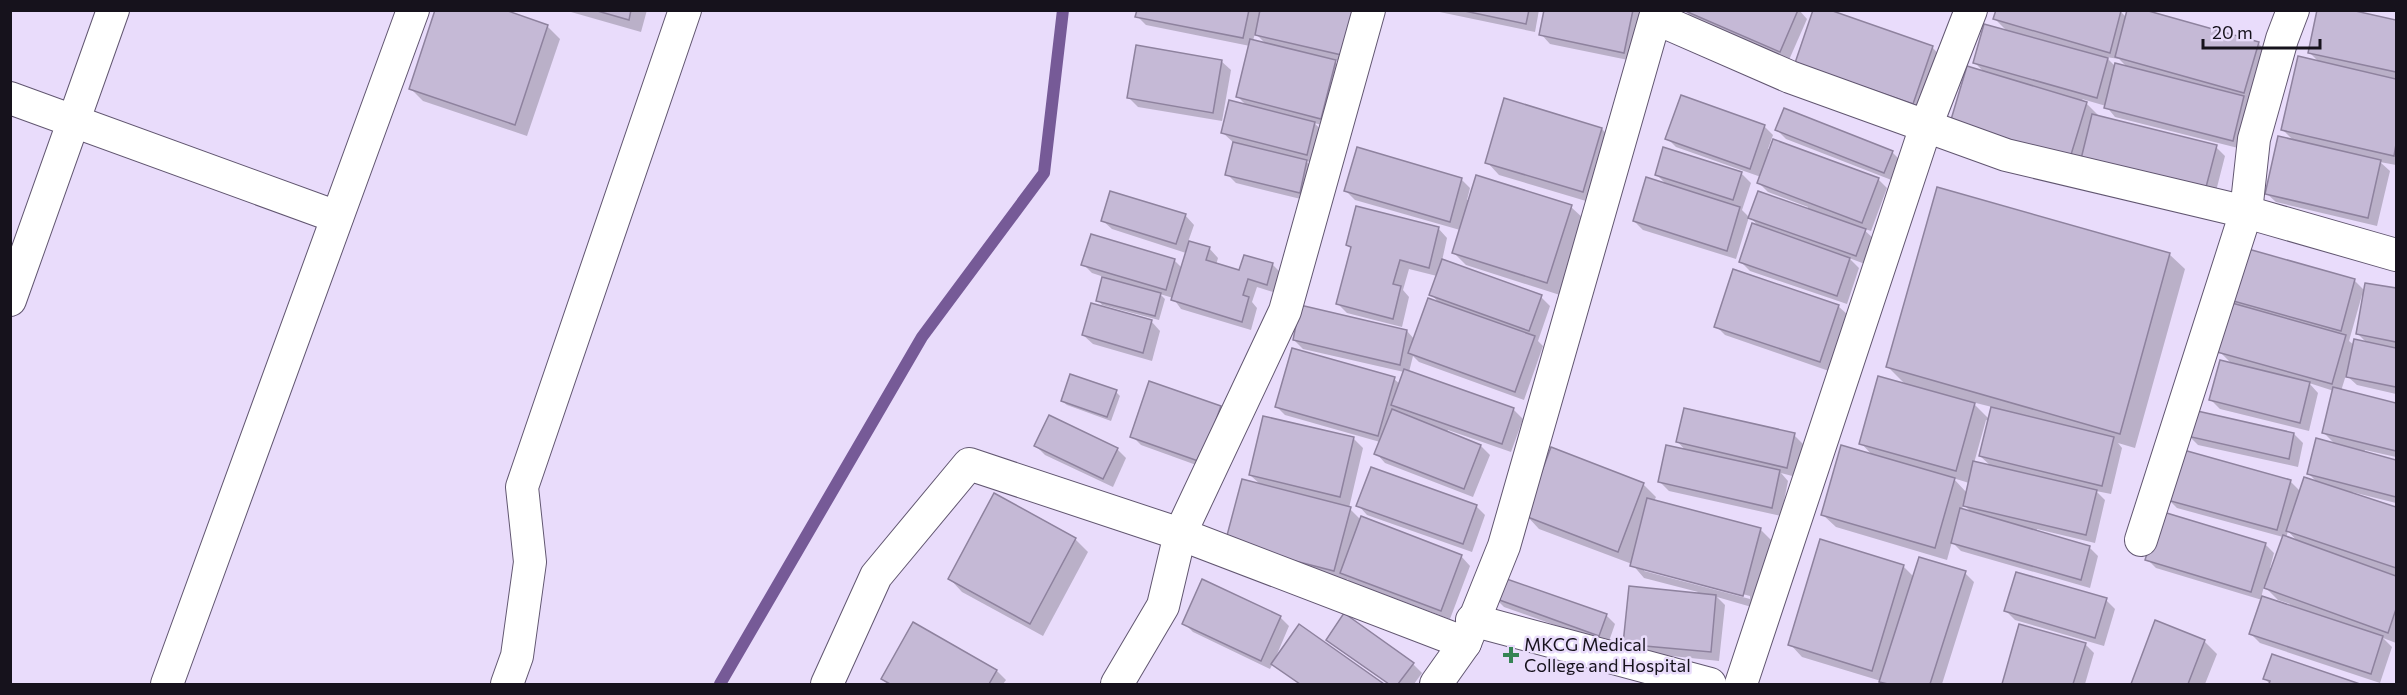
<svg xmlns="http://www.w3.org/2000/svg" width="2407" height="695" font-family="Commissioner,sans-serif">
<rect width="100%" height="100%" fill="#e9dcfb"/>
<!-- shadow -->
<g fill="#0003" fill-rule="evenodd">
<polygon points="564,10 647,10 641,32"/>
<path d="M1138,10H1345L1355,13V64L1332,59L1344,71L1330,127L1314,123L1324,132L1316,163L1306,161L1316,171L1309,201L1236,183L1227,174L1234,143L1223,133L1248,107L1237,96L1250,46L1146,25L1137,16ZM1255,33L1266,44L1253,41Z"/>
<polygon points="1430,10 1539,10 1535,32"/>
<polygon points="1546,10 1644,10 1633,61 1550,44 1541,34"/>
<polygon points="1685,10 1799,10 1807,19 1789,60 1693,19"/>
<path d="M2119,10L2127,18L2128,12L2123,10H2140L2258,43L2271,56L2242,149L2115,117L2106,106L2082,99L2099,116L2216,147L2225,156L2214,199L2083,170L1975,63L2008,32L1995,19ZM2106,57L2119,59L2127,67H2116Z"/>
<polygon points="2344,10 2396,22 2396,165 2380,162 2390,171 2377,226 2276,202 2266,193 2294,141 2282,129 2320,63 2310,53"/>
<polygon points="547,26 560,39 527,136 423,101 411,89"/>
<polygon points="1932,47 1944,60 1925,116 1809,76"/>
<polygon points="1221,61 1231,70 1222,121 1138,107 1128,97"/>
<polygon points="1764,126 1773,135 1768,149 1878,179 1887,188 1871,231 1862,228 1874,239 1865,264 1849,258 1859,268 1847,304 1750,271 1741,262 1760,228 1750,217 1807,210 1808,207 1768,192 1759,183 1761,177 1676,147 1667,138"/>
<polygon points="1602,129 1614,142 1596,204 1499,175 1487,162"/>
<polygon points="1777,130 1892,152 1901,161 1894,181 1786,139"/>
<polygon points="1738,170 1751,183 1742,210 1749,217 1736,259 1643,230 1634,221 1668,186 1656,174 1737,172"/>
<polygon points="1461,179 1470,188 1467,200 1571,207 1584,219 1560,295 1466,265 1453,252 1460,230 1355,200 1346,191"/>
<polygon points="1185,215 1194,225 1188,242 1209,248 1218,258 1216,265 1240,272 1272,264 1281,273 1276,293 1257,287 1252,302 1257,308 1251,330 1181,309 1173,298 1160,294 1165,299 1159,320 1102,305 1098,300 1104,277 1092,273 1083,264 1174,260 1182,268 1186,253 1112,229 1102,220"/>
<polygon points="1438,228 1447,238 1442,261 1541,297 1550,306 1538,341 1543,346 1524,400 1419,362 1413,356 1409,372 1514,410 1523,419 1511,452 1448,430 1447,432 1481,446 1490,455 1473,497 1385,463 1376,453 1380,442 1285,415 1276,406 1394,379 1400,384 1404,372 1303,349 1294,340 1301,307 1407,331 1415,340 1440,304 1431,294 1437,276 1409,269 1403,290 1409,297 1402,327 1347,313 1338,304 1352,249 1348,245"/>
<path d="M2235,247L2355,281L2365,291L2366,284L2396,290V394L2357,385L2346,375L2341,391L2396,405V457L2365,450L2364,452L2396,461V503L2352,492L2351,494L2396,509V643L2383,638L2392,647L2380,683L2260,643L2251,634L2262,600L2156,568L2147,559L2265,544L2274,553L2270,568H2272L2283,537L2177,508L2168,499L2290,481L2301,492L2318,483L2308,473L2336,445L2324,433L2334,391L2309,383L2318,393L2309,431L2220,409L2211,400L2232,364L2219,351ZM2362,295L2364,296L2358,334L2368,344L2354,345L2349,341ZM2288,531L2299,543L2286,538ZM2264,586L2278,600L2290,604L2289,607L2261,598Z"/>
<path d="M2169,254L2185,269L2135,448L2118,443L2122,448L2111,494L2096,491L2105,500L2095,543L2037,529L2036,532L2089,547L2098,556L2090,588L1961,551L1952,542L1947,560L1836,527L1823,515L1873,456L1861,443L1906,385L1888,367ZM1972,402L1992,407L1989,419ZM1986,420L1989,421L1980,456L1991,466L1974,463ZM1953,478L1969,483L1967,493ZM1963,504L1972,513L1962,510Z"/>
<polygon points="1838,306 1848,315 1829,371 1725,335 1716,326"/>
<polygon points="1151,321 1160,331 1152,361 1093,344 1083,335"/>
<polygon points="1116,392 1120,396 1111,421 1067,405 1062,401"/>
<polygon points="1220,407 1229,416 1210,470 1141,445 1132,436"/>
<polygon points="1264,417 1354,439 1363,448 1349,508 1361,520 1461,556 1470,566 1450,619 1351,582 1347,579 1346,583 1240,555 1261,485 1250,475"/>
<polygon points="2294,434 2303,443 2298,467 2198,445 2189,436"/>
<polygon points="1794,435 1803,444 1796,477 1781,473 1788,481 1781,516 1669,491 1660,482 1686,451 1678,442"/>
<polygon points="1036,446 1117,449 1126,458 1113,487 1045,455"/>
<path d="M1643,484L1656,497L1654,501L1760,529L1773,542L1755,608L1717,597L1725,605L1719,661L1634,652L1625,643L1698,592L1644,578L1632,564L1539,529L1527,516ZM1644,568L1750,596V599L1644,571Z"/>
<polygon points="995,495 1075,539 1088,552 1043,636 962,592 950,579"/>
<polygon points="1358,505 1476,506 1485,515 1472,552 1367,515"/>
<polygon points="1903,566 1914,577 1965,573 1974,582 1942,684 1884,684 1881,681 1802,657 1790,644"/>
<polygon points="1495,598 1606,615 1615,624 1608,644 1504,607"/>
<polygon points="2106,600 2115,609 2104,646 2015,620 2006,611"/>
<polygon points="1280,617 1289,626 1275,659 1300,626 1381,684 1299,684 1273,663 1270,669 1193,632 1184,623"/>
<polygon points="2156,622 2204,641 2217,654 2205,684 2132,684"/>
<polygon points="913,624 997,671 1006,680 1003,684 888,684 882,679"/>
<polygon points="2020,626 2085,644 2094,653 2085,684 2004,684"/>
<polygon points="1328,639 1413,664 1422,673 1414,684 1388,684 1337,648"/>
<polygon points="2273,656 2355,684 2270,684 2265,679"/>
</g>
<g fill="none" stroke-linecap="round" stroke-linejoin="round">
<!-- stream -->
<polyline stroke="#765a97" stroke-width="12" points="720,684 922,337 1044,173 1063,10"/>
</g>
<!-- building -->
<g fill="#c5b9d6" stroke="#8e829e" stroke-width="1.5">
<polygon points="435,10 505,10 548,25 515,125 409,89"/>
<polygon points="594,10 631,10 629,20"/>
<polygon points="1137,10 1249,10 1243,38 1135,17"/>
<polygon points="1260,10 1356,11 1346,56 1255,35"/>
<polygon points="1460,10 1529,10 1526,24"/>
<polygon points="1544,10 1633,10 1624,53 1539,35"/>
<polygon points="1683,10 1798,10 1780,52"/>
<polygon points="1813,10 1830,10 1933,46 1913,104 1795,63"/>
<polygon points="1996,10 2121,10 2121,11 2110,53 1993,19"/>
<polygon points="2127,10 2145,10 2259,42 2244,93 2115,57"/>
<polygon points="2317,10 2351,10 2396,20 2396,72 2308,53"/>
<polygon points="1984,24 2108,58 2097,98 1973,63"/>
<polygon points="1250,39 1336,60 1321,119 1236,97"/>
<polygon points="1136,45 1222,60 1213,113 1127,98"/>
<polygon points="2298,56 2396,79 2396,144 2394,156 2281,130"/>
<polygon points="2115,63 2244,96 2233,141 2104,108"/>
<polygon points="1967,66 2087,102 2070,158 1950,123"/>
<polygon points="1681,95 1765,125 1750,169 1665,139"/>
<polygon points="1504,98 1602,128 1583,192 1485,163"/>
<polygon points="1229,100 1315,122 1307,155 1221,133"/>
<polygon points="1784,108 1893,151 1884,173 1775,130"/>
<polygon points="2092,114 2217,145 2205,191 2081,159"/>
<polygon points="2278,136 2381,160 2368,218 2265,194"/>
<polygon points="1773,139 1879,178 1862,223 1757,183"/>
<polygon points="1233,142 1307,160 1300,193 1225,175"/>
<polygon points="1357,147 1462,178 1450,222 1344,191"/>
<polygon points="1663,147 1742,172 1733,200 1655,175"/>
<polygon points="1476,175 1572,205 1547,283 1452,253"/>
<polygon points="1646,177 1740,207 1727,251 1633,221"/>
<polygon points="1937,187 2170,253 2120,434 1886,367"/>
<polygon points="1110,191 1186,214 1176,244 1101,221"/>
<polygon points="1758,191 1866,229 1856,256 1748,218"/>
<polygon points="1356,206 1439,227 1429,268 1400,260 1393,284 1401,286 1393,319 1336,304 1351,247 1346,245"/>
<polygon points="1752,223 1850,258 1837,296 1739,262"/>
<polygon points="1091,234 1175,259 1166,290 1081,265"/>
<polygon points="1189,241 1210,247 1206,260 1239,270 1244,255 1273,263 1267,285 1248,279 1243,295 1249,297 1242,322 1171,300"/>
<polygon points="2234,245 2355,279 2341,331 2219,297"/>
<polygon points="1442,259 1542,295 1529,331 1429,295"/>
<polygon points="1733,269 1839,305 1820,362 1714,327"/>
<polygon points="1102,277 1161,293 1155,316 1096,301"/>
<polygon points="2365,283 2396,288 2396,342 2356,334"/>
<polygon points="1428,298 1535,336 1515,392 1408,353"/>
<polygon points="1091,303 1152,320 1143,353 1082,335"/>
<polygon points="2232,303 2346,335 2332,384 2217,352"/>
<polygon points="1300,305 1407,330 1400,365 1293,340"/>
<polygon points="2354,339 2396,348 2396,387 2346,377"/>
<polygon points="1292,348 1395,377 1378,436 1275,407"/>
<polygon points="2220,360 2310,382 2300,423 2209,400"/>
<polygon points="1404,369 1514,408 1502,444 1391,405"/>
<polygon points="1070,374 1117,390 1107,417 1061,401"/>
<polygon points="1878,376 1975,403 1956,471 1859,444"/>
<polygon points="1149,381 1221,406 1201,462 1130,437"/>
<polygon points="2333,387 2396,403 2396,451 2322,433"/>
<polygon points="1991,407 2114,437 2102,486 1979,456"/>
<polygon points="1684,408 1795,433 1787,468 1676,442"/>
<polygon points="1392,409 1481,445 1464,489 1374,454"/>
<polygon points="2193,410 2294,433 2289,459 2187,436"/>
<polygon points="1049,415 1118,448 1103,479 1034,446"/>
<polygon points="1263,416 1354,437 1340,497 1249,475"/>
<polygon points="2316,438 2396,460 2396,497 2307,474"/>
<polygon points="1666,445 1780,470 1772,508 1658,482"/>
<polygon points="1841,445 1955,478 1935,548 1821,515"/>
<polygon points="1551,447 1644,483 1618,552 1525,516"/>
<polygon points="2180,449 2291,480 2277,530 2167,500"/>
<polygon points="1973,461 2097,490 2086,535 1963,506"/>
<polygon points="1371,467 1477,505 1463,544 1356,506"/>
<polygon points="2304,477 2396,507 2396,568 2286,531"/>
<polygon points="1242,479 1351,507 1334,571 1225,543"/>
<polygon points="994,493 1076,538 1030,624 948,579"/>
<polygon points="1647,498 1761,528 1743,596 1630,566"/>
<polygon points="1960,508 2090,546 2081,580 1951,543"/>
<polygon points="2160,511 2266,543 2251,592 2145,560"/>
<polygon points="1361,516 1462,555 1441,611 1340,573"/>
<polygon points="2283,535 2396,576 2396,609 2388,633 2264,588"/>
<polygon points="1820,539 1904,565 1872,671 1788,645"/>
<polygon points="1919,557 1966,571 1930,684 1888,684 1879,682"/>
<polygon points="2016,572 2107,598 2095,638 2004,611"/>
<polygon points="1501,577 1607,614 1599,636 1494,598"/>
<polygon points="1202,579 1281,616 1261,661 1182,624"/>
<polygon points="1629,586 1716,595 1711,652 1623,644"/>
<polygon points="2262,596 2383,636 2371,674 2249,634"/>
<polygon points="1344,613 1414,663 1398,684 1389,684 1326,640"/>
<polygon points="2155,620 2205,640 2188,684 2131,684"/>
<polygon points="913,622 997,670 989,684 890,684 881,679"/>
<polygon points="1299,624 1384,684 1300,684 1271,664"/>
<polygon points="2019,624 2086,643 2073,684 2002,684"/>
<polygon points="2272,654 2360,684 2269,684 2270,681 2263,679"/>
</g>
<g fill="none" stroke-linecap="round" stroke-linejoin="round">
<!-- minor casing -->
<g stroke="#615670" stroke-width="34">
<g id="minor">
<polyline points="10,98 337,217"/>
<polyline points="10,300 113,10"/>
<polyline points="2141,540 2246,212 2254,139 2282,39 2293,10"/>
<polyline points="1472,620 1710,684"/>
<polyline points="167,684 413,10"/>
<polyline points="507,684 517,656 530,562 522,487 685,10"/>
<polyline points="827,684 876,576 969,464 1180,534 1465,643"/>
<polyline points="1117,684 1163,606 1180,534 1285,311 1369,10"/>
<polyline points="1436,684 1465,643 1504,546 1655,18 1790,77 2006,155 2246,212 2396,255"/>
<polyline points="1741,684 1926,126 1971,10"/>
</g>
</g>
<!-- minor -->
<use href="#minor" stroke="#fff" stroke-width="32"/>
</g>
<!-- markers -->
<path fill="#358454" stroke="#e9dcfb" stroke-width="2" d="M1508 646h6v6h6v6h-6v6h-6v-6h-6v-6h6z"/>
<g text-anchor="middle" stroke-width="5" stroke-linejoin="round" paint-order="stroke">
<!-- poi labels -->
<g font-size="18" fill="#16121c" stroke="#e9dcfb" text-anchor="start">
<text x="1524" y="651">MKCG Medical<tspan x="1524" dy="21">College and Hospital</tspan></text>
</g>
</g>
<!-- border -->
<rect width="2407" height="695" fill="none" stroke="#16121c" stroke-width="24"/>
<!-- scale -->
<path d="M2203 39v9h117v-9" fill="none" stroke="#16121c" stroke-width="3"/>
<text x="2212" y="39" font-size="18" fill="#16121c" stroke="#e9dcfb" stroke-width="4.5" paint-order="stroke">20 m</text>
</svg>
